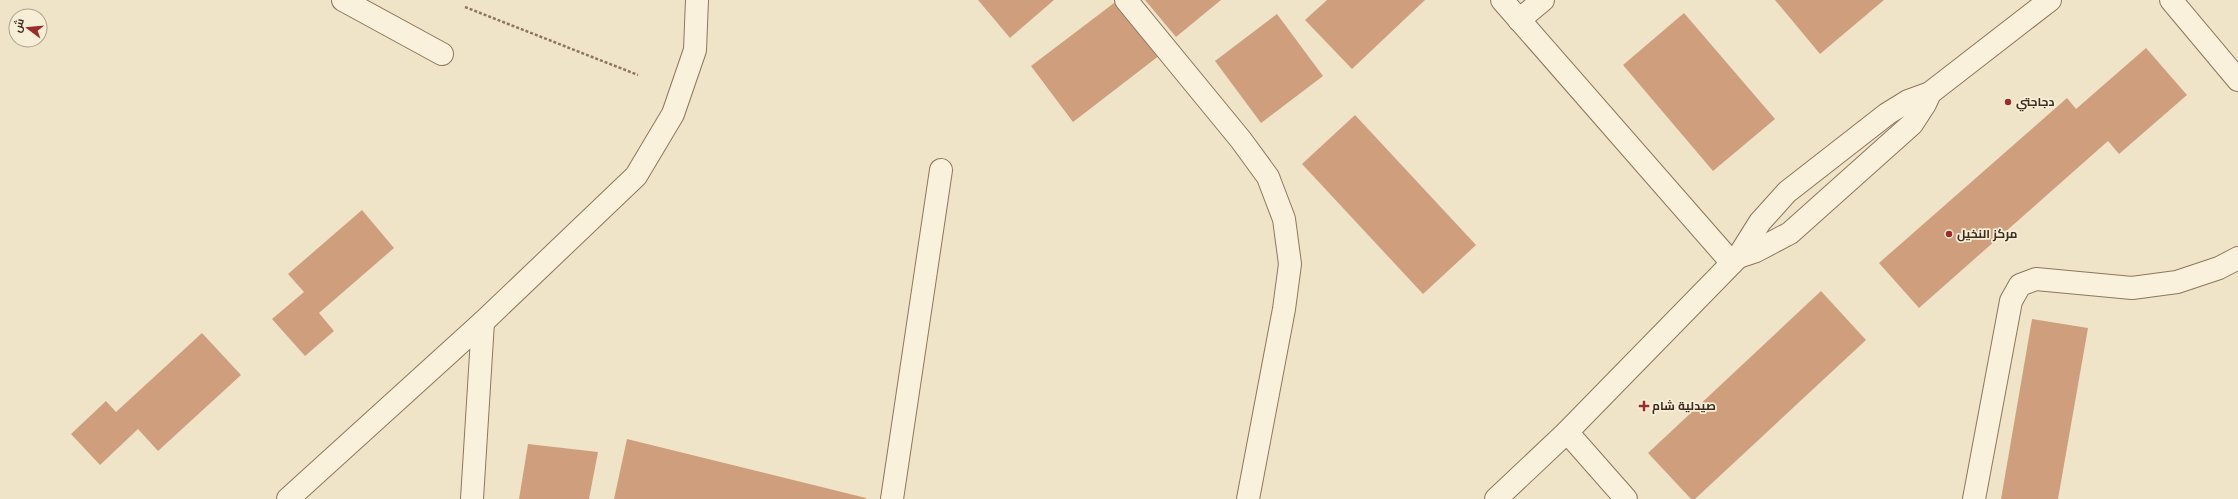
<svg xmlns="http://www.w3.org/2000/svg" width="2238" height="499" font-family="'Times New Roman',Cairo,serif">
<rect width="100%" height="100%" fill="#f0e4c8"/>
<!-- building -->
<g fill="#cf9f7d">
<polygon points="978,0 1054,0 1010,38"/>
<polygon points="1118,0 1160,55 1073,122 1031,66"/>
<polygon points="1145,0 1221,0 1176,37"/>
<polygon points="1327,0 1425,0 1352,69 1305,20"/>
<polygon points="1775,0 1884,0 1820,54"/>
<polygon points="1684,13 1775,119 1713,171 1623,65"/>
<polygon points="1277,14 1323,76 1261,123 1215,61"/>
<polygon points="2146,48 2187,95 2119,154 2108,141 1919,308 1879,263 2067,98 2076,109"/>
<polygon points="1355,115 1476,245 1423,294 1302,164"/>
<polygon points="362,210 394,248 319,313 334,331 305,356 272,319 304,292 288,274"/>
<polygon points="1821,291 1866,340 1695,499 1691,499 1648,453"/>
<polygon points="2032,319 2088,328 2058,499 2001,499"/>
<polygon points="202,333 241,375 158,451 138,429 100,465 71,434 106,401 116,412"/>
<polygon points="627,439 866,498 866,499 614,499"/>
<polygon points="528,444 598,452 589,499 519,499"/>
</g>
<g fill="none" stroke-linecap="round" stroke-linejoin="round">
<!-- minor casing -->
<g stroke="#8d765c" stroke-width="24">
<g id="minor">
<polyline points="343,0 442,54"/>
<polyline points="1126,0 1241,140 1268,177 1284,219 1290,264 1284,309 1248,499"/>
<polyline points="1502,0 1732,263"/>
<polyline points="2171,0 2238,80"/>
<polyline points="1519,20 1543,0"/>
<polyline points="1738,257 1756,251 1790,233 1912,124 1925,104 1930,93"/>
<polyline points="1567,432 1626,499"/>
<polyline points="288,499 483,322 636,176 673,114 695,50 697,0"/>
<polyline points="472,499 483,322"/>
<polyline points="892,499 941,170"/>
<polyline points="1496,499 1567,432 1738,257 1760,222 1787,192 1887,114 1908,101 1930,93 2050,0"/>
<polyline points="1974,499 2011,301 2020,285 2036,279 2132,288 2177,282 2219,268 2238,258"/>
</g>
</g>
<!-- path -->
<polyline stroke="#8d765c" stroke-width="2.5" stroke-dasharray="3 2" stroke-linecap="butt" points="465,7 638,75"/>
<!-- minor -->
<use href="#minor" stroke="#faf1dc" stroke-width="22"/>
</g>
<!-- markers -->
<g fill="#9e2a2b" stroke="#f7eed8" stroke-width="1.5">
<circle cx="2008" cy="102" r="4"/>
<circle cx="1949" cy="234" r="4"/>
<path d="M1642 400h4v4h4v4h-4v4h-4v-4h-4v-4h4z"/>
</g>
<g text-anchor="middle" stroke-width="3.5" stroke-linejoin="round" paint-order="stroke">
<!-- poi labels -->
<g font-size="12" font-weight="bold" fill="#3d2e20" stroke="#f7eed8" text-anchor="start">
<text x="2016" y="106">دجاجتي</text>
<text x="1957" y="238">مركز النخيل</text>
<text x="1652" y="410">صيدلية شام</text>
</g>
</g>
<!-- north arrow -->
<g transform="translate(28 28) rotate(286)"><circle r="19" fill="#f7eed8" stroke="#ada18e"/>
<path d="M0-3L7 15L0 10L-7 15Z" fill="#9e2a2b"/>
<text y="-6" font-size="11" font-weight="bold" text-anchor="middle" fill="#3d2e20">ش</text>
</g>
</svg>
